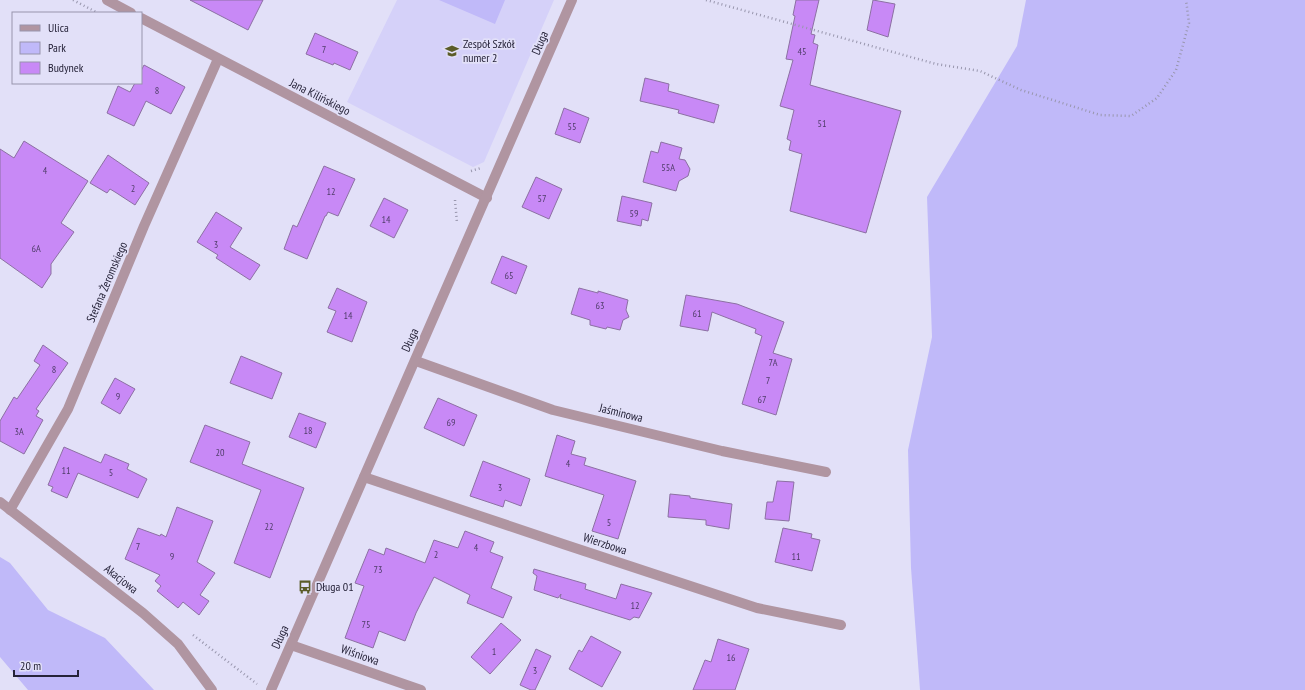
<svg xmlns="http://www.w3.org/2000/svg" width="1305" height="690" font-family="'PT Sans Narrow',sans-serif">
<rect width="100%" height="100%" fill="#e2e0f8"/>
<!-- built -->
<polygon fill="#d5d1f9" points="397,0 554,0 484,162 473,167 347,102"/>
<!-- green -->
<g fill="#c0b9f9">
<polygon points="439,0 505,0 495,24"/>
<polygon points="1026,0 1305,0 1305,690 920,690 911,568 908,450 932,337 927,197 1017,46"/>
<polygon points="0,557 10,563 48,610 105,638 154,690 28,690 0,657"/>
</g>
<!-- building -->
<g fill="#c889f6" stroke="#8c70a3">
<polygon points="190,0 263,0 248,30"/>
<polygon points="796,0 819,0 811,34 815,35 813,43 818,45 810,85 901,111 866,233 790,211 802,154 789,150 791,141 787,139 794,110 780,106 793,60 786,59 795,16 793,15"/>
<polygon points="873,0 895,4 888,37 867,30"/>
<polygon points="315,33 358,52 350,70 334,63 333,65 306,54"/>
<polygon points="144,65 185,87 171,114 146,101 134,126 107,113 118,86 130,92 135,83 141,83 141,71"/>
<polygon points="645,78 669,84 668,91 719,105 714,123 678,113 679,110 640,101"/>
<polygon points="564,108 589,118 580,143 555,134"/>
<polygon points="24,141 88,181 61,223 74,232 51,264 51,274 42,288 0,258 0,149 14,158"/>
<polygon points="661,142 682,148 679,159 685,160 690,169 688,176 679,181 676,191 643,182 651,151 658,153"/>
<polygon points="108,155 149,183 135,205 115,192 110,189 107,193 90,183"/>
<polygon points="324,166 355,179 338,216 328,212 326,216 325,216 307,259 284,249 293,225 297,227"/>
<polygon points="536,177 562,189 549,219 522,207"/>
<polygon points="622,196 652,203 648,221 642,219 641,226 617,221"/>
<polygon points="384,198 408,210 394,238 370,226"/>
<polygon points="216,212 242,228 230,247 260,265 250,280 216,258 218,255 197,242"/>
<polygon points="502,256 527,266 516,294 491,283"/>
<polygon points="337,288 367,302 352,342 327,332 336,311 328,308"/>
<polygon points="579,288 598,293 598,291 628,300 626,310 629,317 623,320 620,330 607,327 606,329 590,325 590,320 571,314"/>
<polygon points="686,295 737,304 784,322 773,353 792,359 776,415 742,404 762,336 755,333 756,329 712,312 708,331 680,326"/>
<polygon points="43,345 68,363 36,409 39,411 36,416 43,420 24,454 0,441 0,421 14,397 17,399 40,365 34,361"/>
<polygon points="241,356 282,373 272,399 230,383"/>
<polygon points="115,378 135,389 120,414 101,403"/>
<polygon points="438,398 477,415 464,446 424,428"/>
<polygon points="299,413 326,423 316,448 289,437"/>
<polygon points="205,425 250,442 242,464 304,488 270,578 234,563 261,490 190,462"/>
<polygon points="557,435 575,441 571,454 586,458 584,465 636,481 618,539 592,531 604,495 545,476"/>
<polygon points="64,447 101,463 105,454 129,464 127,469 147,479 138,498 78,473 67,498 51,491 53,487 48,485"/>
<polygon points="483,461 530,479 521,506 505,500 503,507 470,496"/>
<polygon points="777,481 794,482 789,521 765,519 767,502 773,502"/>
<polygon points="670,494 690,496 690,498 732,504 729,529 706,525 706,520 668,517"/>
<polygon points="177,507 213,521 197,562 215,573 200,595 209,601 199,615 183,602 178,608 157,591 161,586 155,581 160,575 125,559 138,528 160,536 161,534 166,537"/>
<polygon points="783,528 812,534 811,538 820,540 812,571 775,562"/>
<polygon points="465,531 494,542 490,552 503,557 491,588 512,597 503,618 467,603 470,595 434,577 416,613 405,641 379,631 373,648 345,638 364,586 355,583 369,549 384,555 386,548 425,563 434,540 458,548"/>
<polygon points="534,569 586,584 585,589 616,599 621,584 652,593 639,618 634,617 630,620 560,598 561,594 558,598 534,590 537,576 533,573"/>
<polygon points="501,623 521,640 490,674 471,657"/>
<polygon points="591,636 621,652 602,687 569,669 579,650 582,652"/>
<polygon points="718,639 749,649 735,690 693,690 705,660 711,662"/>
<polygon points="536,649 551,656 535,690 531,690 520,685"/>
</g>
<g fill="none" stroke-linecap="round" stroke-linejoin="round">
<!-- path -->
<g stroke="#9896ad" stroke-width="2.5" stroke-dasharray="1 3" stroke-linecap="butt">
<polyline points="73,0 96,12"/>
<polyline points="706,0 936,64 980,71 1021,90 1100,115 1131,116 1157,98 1176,70 1189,23 1186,0"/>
<polyline points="471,171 481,168"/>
<polyline points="455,200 457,223"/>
<polyline points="193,635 257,684"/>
</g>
<!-- minor -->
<g stroke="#b095a1" stroke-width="10">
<polyline points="107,0 131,13"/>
<polyline points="141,18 487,198"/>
<polyline points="416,361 553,410 722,451 826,472"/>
<polyline points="364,477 566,545 757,608 841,625"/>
<polyline points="0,502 143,613 178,644 212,690"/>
<polyline points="10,510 68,409 144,226 218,59"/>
<polyline points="291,645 421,690"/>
<polyline points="271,690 572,0"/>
</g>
</g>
<!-- icons -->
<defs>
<g id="school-bare" transform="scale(1.08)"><path d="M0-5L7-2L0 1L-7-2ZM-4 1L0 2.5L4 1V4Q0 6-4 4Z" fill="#5b5c29" stroke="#e2e0f8" stroke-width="2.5" paint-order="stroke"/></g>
<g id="bus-bare" transform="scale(1.08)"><path d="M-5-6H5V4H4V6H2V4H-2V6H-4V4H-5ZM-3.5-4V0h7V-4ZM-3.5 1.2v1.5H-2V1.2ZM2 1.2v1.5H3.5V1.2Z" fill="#5b5c29" stroke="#e2e0f8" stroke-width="2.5" paint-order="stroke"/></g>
</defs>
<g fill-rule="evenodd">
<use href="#school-bare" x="452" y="51"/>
<use href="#bus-bare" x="305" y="587"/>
</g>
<g text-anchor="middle" stroke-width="3.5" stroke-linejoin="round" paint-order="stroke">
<!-- number labels -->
<g font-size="10" fill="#4e3c68">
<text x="324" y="53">7</text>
<text x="802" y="55">45</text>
<text x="157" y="94">8</text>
<text x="822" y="127">51</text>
<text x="572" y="130">55</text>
<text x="668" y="171">55A</text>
<text x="45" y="174">4</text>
<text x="133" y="192">2</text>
<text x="331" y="195">12</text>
<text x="542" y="202">57</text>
<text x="634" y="217">59</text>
<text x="386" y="223">14</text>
<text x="216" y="248">3</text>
<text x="36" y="252">6A</text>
<text x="509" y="279">65</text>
<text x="600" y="309">63</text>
<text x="697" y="317">61</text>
<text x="348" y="319">14</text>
<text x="773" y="366">7A</text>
<text x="54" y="373">8</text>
<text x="768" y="384">7</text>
<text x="118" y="400">9</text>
<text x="762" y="403">67</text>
<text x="451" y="426">69</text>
<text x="308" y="434">18</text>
<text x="19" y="435">3A</text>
<text x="220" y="456">20</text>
<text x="568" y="467">4</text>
<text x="66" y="474">11</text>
<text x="111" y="476">5</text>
<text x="500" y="491">3</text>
<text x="609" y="526">5</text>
<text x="269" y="530">22</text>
<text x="138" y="550">7</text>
<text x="476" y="551">4</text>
<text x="436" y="558">2</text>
<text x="172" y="560">9</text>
<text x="796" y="560">11</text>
<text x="378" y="573">73</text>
<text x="635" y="609">12</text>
<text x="366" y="628">75</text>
<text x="494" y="655">1</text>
<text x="731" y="661">16</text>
<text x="535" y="674">3</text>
</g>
<!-- street labels -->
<g font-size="12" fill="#262339" stroke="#e2e0f8">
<text transform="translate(540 43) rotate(-67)" y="4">Długa</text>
<text transform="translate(320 97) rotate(27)" y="4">Jana Kilińskiego</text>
<text transform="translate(107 282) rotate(-67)" y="4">Stefana Żeromskiego</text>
<text transform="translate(410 340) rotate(-66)" y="4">Długa</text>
<text transform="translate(621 413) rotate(14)" y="4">Jaśminowa</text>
<text transform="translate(605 544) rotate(18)" y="4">Wierzbowa</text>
<text transform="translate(121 579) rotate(38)" y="4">Akacjowa</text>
<text transform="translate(280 637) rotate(-66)" y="4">Długa</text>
<text transform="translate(360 655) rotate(19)" y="4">Wiśniowa</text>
</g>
<!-- poi labels -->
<g font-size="12" fill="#262339" stroke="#e2e0f8" text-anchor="start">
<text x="463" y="48">Zespół Szkół<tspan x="463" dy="14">numer 2</tspan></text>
<text x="316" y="591">Długa 01</text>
</g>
</g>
<!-- legend -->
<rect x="12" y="12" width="130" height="72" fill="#e2e0f8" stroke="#9794ac"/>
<rect x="20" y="25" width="20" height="6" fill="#b095a1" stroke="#9794ac"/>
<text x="48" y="32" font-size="12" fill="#262339">Ulica</text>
<rect x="20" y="42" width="20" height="12" fill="#c0b9f9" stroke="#9794ac"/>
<text x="48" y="52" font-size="12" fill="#262339">Park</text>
<rect x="20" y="62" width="20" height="12" fill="#c889f6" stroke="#9794ac"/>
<text x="48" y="72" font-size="12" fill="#262339">Budynek</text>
<!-- scale -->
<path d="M14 670v6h64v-6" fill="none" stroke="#262339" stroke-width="2"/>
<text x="20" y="670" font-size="12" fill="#262339" stroke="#e2e0f8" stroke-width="3" paint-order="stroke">20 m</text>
</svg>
